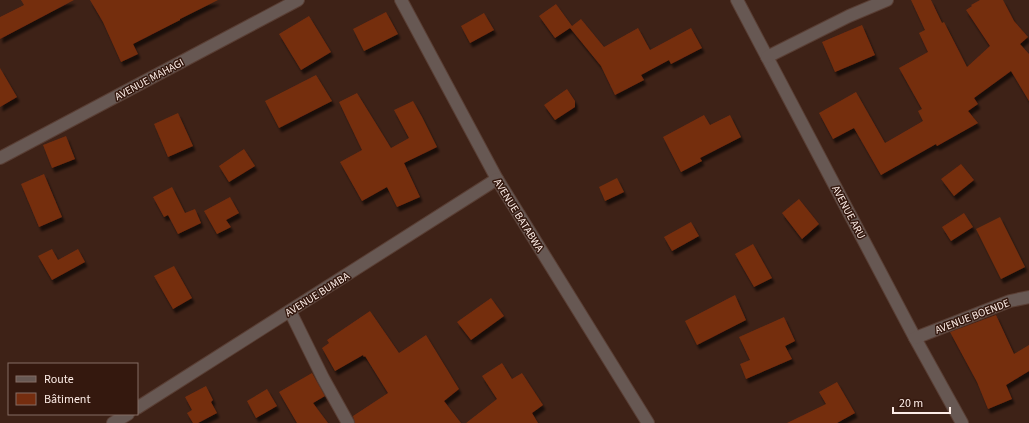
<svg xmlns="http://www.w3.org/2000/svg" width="1029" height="423" font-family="'Source Sans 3',sans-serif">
<defs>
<filter id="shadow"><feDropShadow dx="2.5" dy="4.5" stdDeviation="1" flood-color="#0009"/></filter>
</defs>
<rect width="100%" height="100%" fill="#3e2217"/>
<!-- building -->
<g fill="#752d0f" filter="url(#shadow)">
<polygon points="21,0 74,0 0,39 0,17 24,5"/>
<polygon points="90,0 218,0 180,19 180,20 133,44 138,54 121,62 103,22"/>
<polygon points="911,0 931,0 942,23 944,22 967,67 990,46 966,10 972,6 971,5 980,0 1003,0 1014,21 1028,37 1020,44 1029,54 1029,101 1011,71 974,98 978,104 968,111 978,123 937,146 936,144 881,175 854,128 833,139 819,113 856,92 885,143 923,121 918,111 922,109 899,68 928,52 919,33 925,30"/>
<polygon points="556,4 572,26 581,19 604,47 638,28 650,50 691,28 702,48 671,64 669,60 641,75 644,80 615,95 601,66 570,28 555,38 539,16"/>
<polygon points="386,12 398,34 364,51 353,29"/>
<polygon points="484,13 494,30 470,43 461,26"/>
<polygon points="309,16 331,52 301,70 279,34"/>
<polygon points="862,25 875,55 835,72 822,42"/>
<polygon points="0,68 17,97 0,107"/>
<polygon points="316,75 332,101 279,128 265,101"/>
<polygon points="567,89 575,101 575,107 555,120 544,105"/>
<polygon points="357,93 391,148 409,138 394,110 413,101 422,117 437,147 404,163 420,197 397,207 387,187 362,201 340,162 362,150 339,102"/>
<polygon points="178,113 193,146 168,157 154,124"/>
<polygon points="704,115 710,125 730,115 741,137 700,158 702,161 681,172 663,137"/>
<polygon points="66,136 75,159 52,168 43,145"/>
<polygon points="244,149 255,166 229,182 219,166"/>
<polygon points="961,164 974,180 954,196 941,179"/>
<polygon points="44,174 62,217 39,227 21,184"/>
<polygon points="617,178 624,192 605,201 599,187"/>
<polygon points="172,187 185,213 195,209 201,223 178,234 168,215 164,217 153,197"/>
<polygon points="230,197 239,213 226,220 231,227 217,234 204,211"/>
<polygon points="799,199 819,224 802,239 782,213"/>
<polygon points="964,213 973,227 951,241 942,227"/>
<polygon points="1000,217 1025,267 1001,279 976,229"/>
<polygon points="691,222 699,236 672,251 664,237"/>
<polygon points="753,244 772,278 754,287 735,254"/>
<polygon points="52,249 58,260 78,249 85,262 52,280 38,256"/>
<polygon points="174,266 192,298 173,309 154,276"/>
<polygon points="735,295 746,320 697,345 685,321"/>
<polygon points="491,298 504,316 471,340 457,322"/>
<polygon points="370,311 399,353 426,335 459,389 444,401 461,423 355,423 353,416 388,393 365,356 364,357 363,355 335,371 322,348 329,343 327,340"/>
<polygon points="996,315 1014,354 1029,345 1029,371 1006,385 1012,399 988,409 977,382 950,332"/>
<polygon points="784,317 795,341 785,346 792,359 746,379 740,364 750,360 739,337"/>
<polygon points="502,363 512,379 522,373 543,405 532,413 538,423 466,423 497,399 482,376"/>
<polygon points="312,373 325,396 313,403 328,423 297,423 279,392"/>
<polygon points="837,382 855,413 837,423 787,423 826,404 819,392"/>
<polygon points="206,386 213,400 211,402 217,413 198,423 193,423 187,413 192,410 185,397"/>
<polygon points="267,389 277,406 256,418 247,401"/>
</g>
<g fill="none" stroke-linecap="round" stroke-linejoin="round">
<!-- minor casing -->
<g stroke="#593e34" stroke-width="14">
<g id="minor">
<polyline points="401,0 497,179 648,423"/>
<polyline points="737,0 915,338 962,423"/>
<polyline points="767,57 849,16 887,0"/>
<polyline points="0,158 298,0"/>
<polyline points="290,311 323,378 348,423"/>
<polyline points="915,338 1010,301 1029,297"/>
<polyline points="137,408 497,179"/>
<polyline points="113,423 128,414"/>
</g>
</g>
<!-- minor -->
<use href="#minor" stroke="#675853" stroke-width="12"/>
</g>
<g text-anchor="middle" stroke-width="3" stroke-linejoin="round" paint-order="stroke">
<!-- street labels -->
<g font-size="11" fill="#fdede7" stroke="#34180e">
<text transform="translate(149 79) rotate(-28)" y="4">AVENUE MAHAGI</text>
<text transform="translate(849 212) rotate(62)" y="4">AVENUE ARU</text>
<text transform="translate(519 215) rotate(58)" y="4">AVENUE BATABWA</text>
<text transform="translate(317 294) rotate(-32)" y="4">AVENUE BUMBA</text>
<text transform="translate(972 316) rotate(-21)" y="4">AVENUE BOENDE</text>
</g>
</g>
<!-- legend -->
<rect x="8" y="363" width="130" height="52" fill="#34180e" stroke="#846d65"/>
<rect x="16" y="376" width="20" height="6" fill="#675853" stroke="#846d65"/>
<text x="44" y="383" font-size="12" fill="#fdede7">Route</text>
<rect x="16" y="393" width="20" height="12" fill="#752d0f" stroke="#846d65"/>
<text x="44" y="403" font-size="12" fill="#fdede7">Bâtiment</text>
<!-- scale -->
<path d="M893 407v6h57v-6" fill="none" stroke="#fdede7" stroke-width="2"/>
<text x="899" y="407" font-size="12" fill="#fdede7" stroke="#34180e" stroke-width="3" paint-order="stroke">20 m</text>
</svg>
